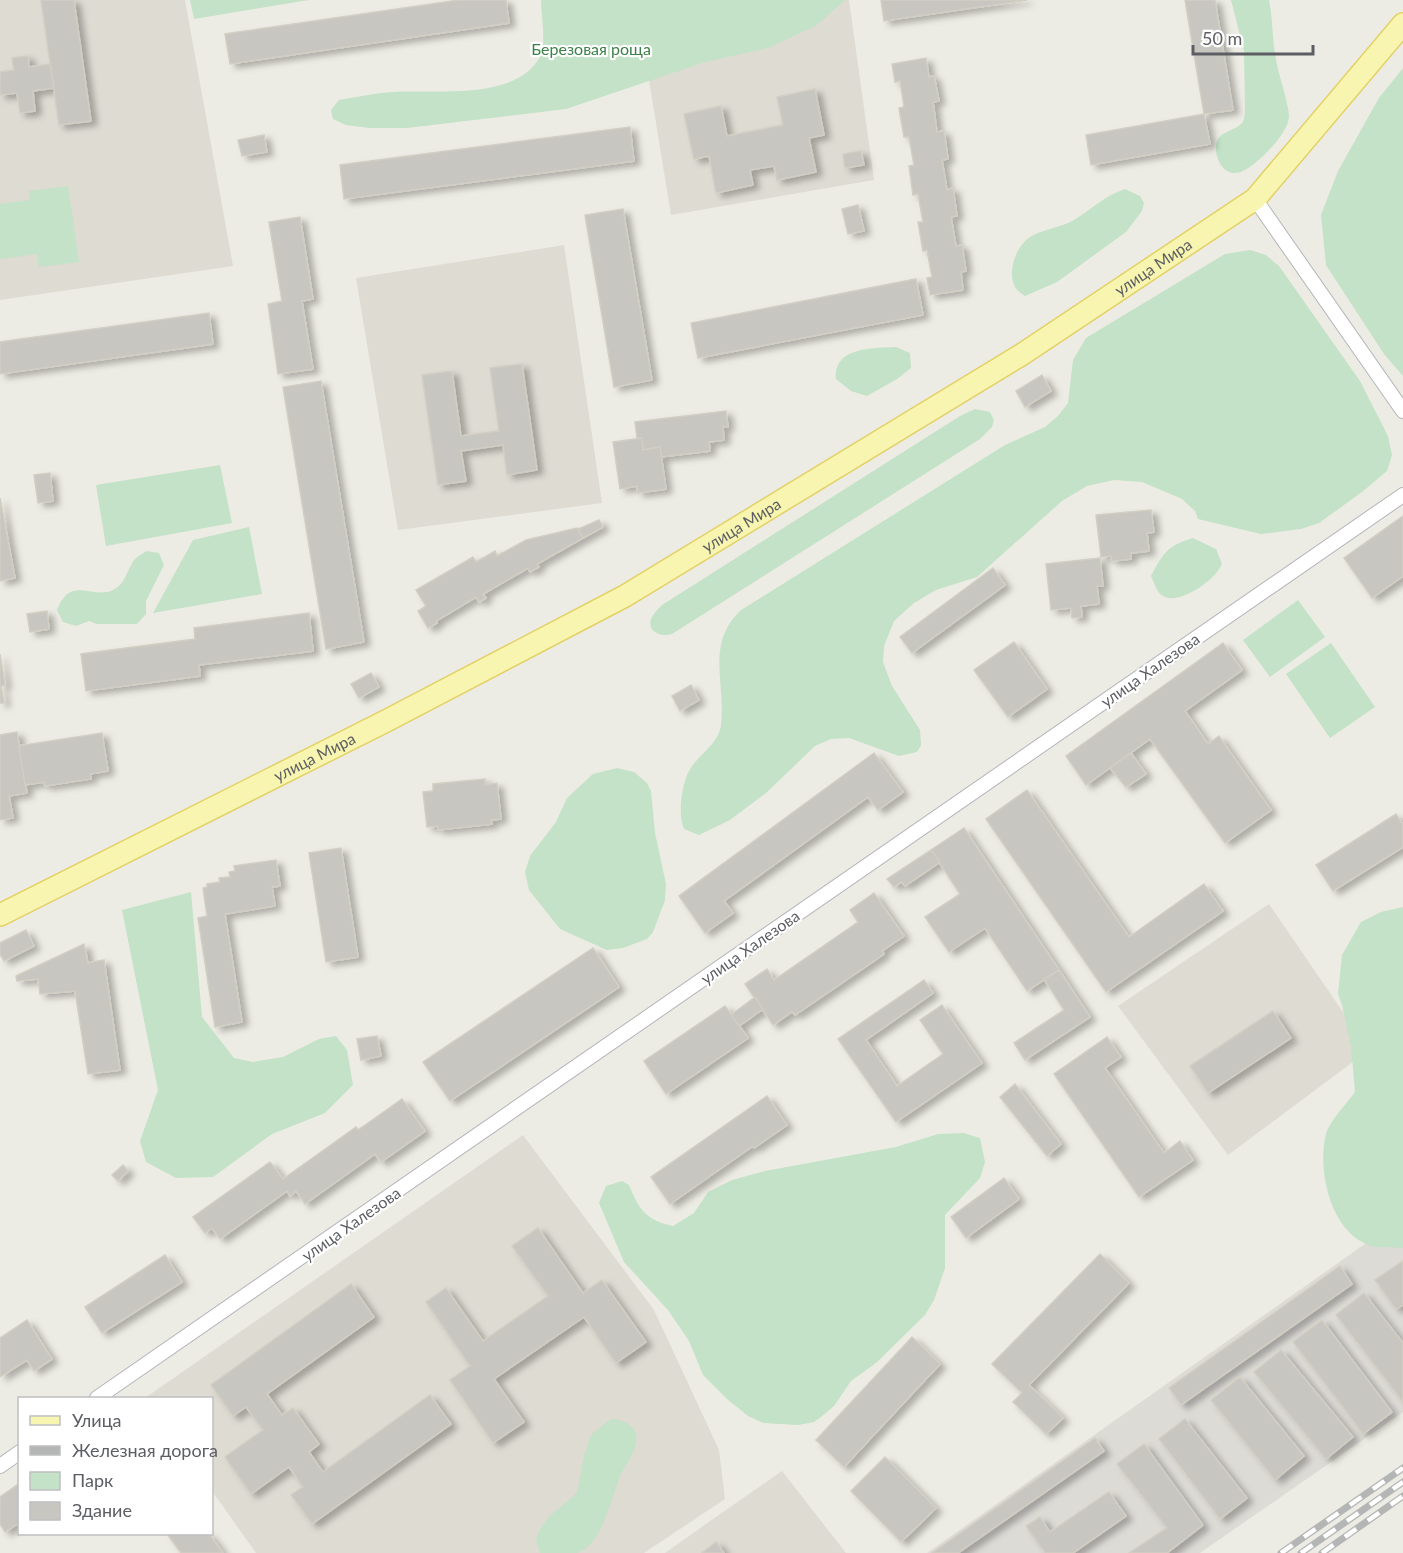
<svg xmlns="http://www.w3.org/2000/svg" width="1403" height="1553" font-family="Lato,sans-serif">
<defs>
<filter id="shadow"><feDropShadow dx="6" dy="4" stdDeviation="3" flood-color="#0004"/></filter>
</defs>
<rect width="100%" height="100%" fill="#edece4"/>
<!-- industrial -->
<polygon fill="#dcdbd6" points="1396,1222 1403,1230 1403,1412 1200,1553 927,1553"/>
<!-- education -->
<g fill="#dddbd2">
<polygon points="0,0 185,0 233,266 0,300"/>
<polygon points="636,0 849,0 874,180 671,215"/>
<polygon points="564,245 602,503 398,530 356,278"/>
<polygon points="1269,904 1369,1050 1228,1155 1118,1006"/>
<polygon points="523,1135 654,1310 719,1450 725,1499 644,1553 256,1553 212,1491 212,1398 145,1398"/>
<polygon points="782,1471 846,1553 665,1553 713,1519"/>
</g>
<!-- green -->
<g fill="#c3e2c7">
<polygon points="190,0 309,0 194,19"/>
<path d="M541,0H845L817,25L768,48L705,62L566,109L407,128H369L346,125L333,119L331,110L339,100C357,97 375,93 393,92C438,89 517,102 541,55C546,45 541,12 541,0Z"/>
<path d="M1231,0H1269C1273,20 1272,39 1276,59C1278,74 1289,103 1289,117C1288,134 1257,165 1243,171C1226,179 1215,161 1216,146C1217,131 1234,132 1242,123C1244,121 1244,117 1245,114L1244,51Z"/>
<polygon points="1403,68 1403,376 1384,354 1326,265 1321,215 1338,171 1379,98"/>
<polygon points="68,186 79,262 39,267 37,254 0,259 0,204 30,200 29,191"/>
<path d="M1125,189L1140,196L1144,203L1142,211L1126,232L1057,282L1025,296C1022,294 1016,290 1015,287C1007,271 1016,246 1030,237C1043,229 1060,228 1074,220C1092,209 1104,196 1125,189Z"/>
<path d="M1250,250L1266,255L1279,266L1360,381L1388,436L1392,455L1387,471L1362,492L1319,523L1301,529L1261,534L1198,519L1195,511L1182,499L1142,482L1114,480L1087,486L1062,501L977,577L936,590L914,603L894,621L884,646L883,662L892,686L920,730L921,745L917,752L899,756L849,738L831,739L815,746L766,793L730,820L699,835L684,829C677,813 682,780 692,766C702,753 719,742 721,725C726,683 705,644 741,610L1005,445L1045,427L1058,416L1068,403L1073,360L1086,338L1225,254Z"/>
<path d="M896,347L910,353L911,368L897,379L867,396L851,391L836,379C833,347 873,348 896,347Z"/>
<path d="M975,409L990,412L994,420L992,427L980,439L672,634C661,638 645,631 652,617C654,613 659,608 662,605L960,416Z"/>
<polygon points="220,465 232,523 106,546 96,485"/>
<polygon points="249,527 262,594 153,613 193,540"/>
<path d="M1193,538L1216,549L1222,564C1216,580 1178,606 1163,596C1156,592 1154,582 1151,576C1164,552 1167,546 1193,538Z"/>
<path d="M147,551L159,553L164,565L146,601V614L137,624H97L89,621L76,626L63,622L57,610C71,574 92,600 113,590C126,584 127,569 135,559C138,556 143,553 147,551Z"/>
<polygon points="1298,600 1325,637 1270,677 1243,640"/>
<polygon points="1331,643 1375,707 1330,738 1286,674"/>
<polygon points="617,768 634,772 647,783 651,791 655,833 666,884 665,900 653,932 647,939 623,948 607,950 560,929 529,890 525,872 530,856 556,822 567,798 593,774"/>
<polygon points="191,892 202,1017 234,1058 253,1062 283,1057 319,1039 336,1036 347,1050 353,1085 325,1113 272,1134 213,1177 176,1178 146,1162 140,1141 158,1090 122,910"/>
<path d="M1403,907V1248C1393,1247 1380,1248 1371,1246C1330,1233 1317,1170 1326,1134C1329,1122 1347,1103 1355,1092L1351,1046L1342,1005L1338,994L1342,955L1361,922L1381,912Z"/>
<path d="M964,1133L980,1138L985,1162L980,1178L945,1215V1268L934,1300L925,1315L876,1363L851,1381L834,1406L821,1417L814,1422L798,1425L763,1423L748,1416L727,1399L703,1375L689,1341L668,1310L624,1262L599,1203L606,1186L622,1181L629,1185C639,1209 645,1220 673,1226L694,1213L708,1192L732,1180L765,1171L896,1147L938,1134Z"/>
<path d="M611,1419C620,1419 634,1424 636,1435C638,1450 627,1462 621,1474C612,1494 602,1546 577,1553C566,1553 551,1553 540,1553L536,1539L539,1531L549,1517L577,1493L585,1452L592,1434Z"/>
</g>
<!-- building -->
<g fill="#c8c6c0" stroke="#d1cec3" stroke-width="1.5" filter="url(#shadow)">
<polygon points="41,0 74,0 91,121 59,125"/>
<polygon points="459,0 506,0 509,23 230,64 225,34"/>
<polygon points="881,0 1027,0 884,21"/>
<polygon points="1185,0 1215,0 1233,110 1204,114"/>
<polygon points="28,56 29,67 50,64 54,88 33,91 35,111 20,113 17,93 0,95 0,72 14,70 12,58"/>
<polygon points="926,58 929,77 934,76 939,101 933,102 937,132 944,131 948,159 942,160 947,190 953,188 957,216 951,217 956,246 962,245 966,271 961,272 963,290 930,295 927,278 932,277 927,250 923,251 918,222 923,222 918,194 913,195 909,166 914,165 909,137 904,137 899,108 904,107 900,81 895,82 892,64"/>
<polygon points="815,89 824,135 809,138 816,172 777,180 774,166 750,170 753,185 716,193 709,156 694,159 684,114 721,106 727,136 783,125 777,97"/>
<polygon points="1204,114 1210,144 1091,165 1086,135"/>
<polygon points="630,127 634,161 344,199 340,165"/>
<polygon points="264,135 267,152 242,156 238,140"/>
<polygon points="861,151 864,165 845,168 843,154"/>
<polygon points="858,205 864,231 848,234 842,209"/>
<polygon points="623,209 652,380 614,387 585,215"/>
<polygon points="300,217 313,299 302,301 313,369 278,374 268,304 282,301 269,222"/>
<polygon points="916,279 923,315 698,358 691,323"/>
<polygon points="209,313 213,344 0,374 0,342"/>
<polygon points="522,364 537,470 507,475 503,445 461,451 466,481 438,485 422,375 452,371 461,436 499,431 490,368"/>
<polygon points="1042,375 1051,391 1025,407 1016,391"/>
<polygon points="321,381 364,642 326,649 283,387"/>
<polygon points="726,411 728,427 723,427 724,440 709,442 710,451 661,457 660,447 643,450 642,438 637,438 635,422"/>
<polygon points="642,438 643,450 660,447 666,489 638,493 637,486 620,489 613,442"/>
<polygon points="50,473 53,501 38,503 34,475"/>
<polygon points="0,498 15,578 0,581"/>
<polygon points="1151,510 1154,532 1147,533 1149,551 1131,553 1131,559 1112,561 1111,556 1101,557 1096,515"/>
<polygon points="1403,516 1403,576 1372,598 1344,558"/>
<polygon points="599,520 603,527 583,538 578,529"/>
<polygon points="577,528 583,538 537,564 539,567 530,572 528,568 483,594 486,598 479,602 476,597 436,621 437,623 428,628 418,611 426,606 416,590 473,557 476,562 495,551 497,556 526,540"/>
<polygon points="1100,558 1103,586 1097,586 1099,604 1081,606 1082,617 1072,618 1071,608 1051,610 1046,564"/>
<polygon points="993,568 1005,585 912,653 900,637"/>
<polygon points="47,611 49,629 30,632 27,614"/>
<polygon points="309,613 313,651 199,665 200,676 86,691 81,654 195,639 194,628"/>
<polygon points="1014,642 1047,689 1008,717 974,670"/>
<polygon points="1223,643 1242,670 1185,711 1208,744 1219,736 1271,810 1225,843 1150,739 1086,785 1066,756"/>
<polygon points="0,654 5,685 1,686 4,703 0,703"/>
<polygon points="371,673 379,687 359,698 351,684"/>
<polygon points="691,685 699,700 680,711 672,696"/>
<polygon points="17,732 27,793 9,796 13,818 0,820 0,735"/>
<polygon points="102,733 108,771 90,774 91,779 45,786 44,782 25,785 19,746"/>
<polygon points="874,753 903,792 878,810 868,797 724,901 733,913 705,933 679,896"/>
<polygon points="1131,753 1146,774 1126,787 1110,768"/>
<polygon points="485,779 485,785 497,783 501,819 491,820 492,824 438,830 438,826 427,827 423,792 433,791 433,784"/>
<polygon points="1027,790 1129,937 1204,884 1223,911 1106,992 986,819"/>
<polygon points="1396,814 1403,825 1403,847 1333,891 1316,865"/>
<polygon points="964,828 1059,970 1027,991 985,928 949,952 925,917 960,894 931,850"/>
<polygon points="341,848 358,957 326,962 309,853"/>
<polygon points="931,850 940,862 905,886 901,882 894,887 887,879"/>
<polygon points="276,860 280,886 272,887 275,906 225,914 242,1022 215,1027 198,918 207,916 203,888 207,887 207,884 220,882 219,878 230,877 229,872 235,871 234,866"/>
<polygon points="874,893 904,936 882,951 884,954 795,1015 792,1012 773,1025 745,984 767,969 774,980 858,922 850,910"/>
<polygon points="26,930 34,946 4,961 0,954 0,943"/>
<polygon points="84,944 88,963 104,960 120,1070 88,1074 75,991 40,994 38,979 17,981 16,976"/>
<polygon points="593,948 619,987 450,1101 423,1062"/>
<polygon points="1059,970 1090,1017 1025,1060 1014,1043 1064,1010 1044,979"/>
<polygon points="924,980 933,993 866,1040 897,1086 943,1054 920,1020 942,1005 982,1063 896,1122 838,1039"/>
<polygon points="755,997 763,1009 739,1026 731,1015"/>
<polygon points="725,1006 748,1038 666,1094 644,1061"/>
<polygon points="1273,1011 1291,1038 1208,1093 1190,1066"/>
<polygon points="377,1036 381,1056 361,1060 357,1039"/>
<polygon points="1107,1037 1121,1057 1105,1068 1164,1153 1180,1141 1193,1160 1139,1197 1054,1074"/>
<polygon points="1015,1084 1061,1144 1047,1156 1000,1097"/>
<polygon points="767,1096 787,1125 754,1148 753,1146 670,1204 651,1177"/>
<polygon points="402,1099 425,1131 381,1162 375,1154 305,1204 296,1191 290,1196 287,1191 220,1239 212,1228 205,1233 193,1217 270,1162 283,1179 356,1127 358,1130"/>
<polygon points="123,1165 128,1171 118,1181 112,1175"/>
<polygon points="1004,1178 1019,1199 966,1238 951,1217"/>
<polygon points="538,1228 583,1293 602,1280 646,1342 616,1363 584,1317 494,1379 524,1422 493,1443 450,1380 470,1366 426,1302 446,1288 483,1341 548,1296 512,1246"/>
<polygon points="1100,1254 1129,1283 1029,1385 1063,1418 1046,1434 1013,1402 1022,1393 992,1364"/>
<polygon points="165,1255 182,1282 102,1333 85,1307"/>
<polygon points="1403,1261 1403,1305 1396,1309 1375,1280"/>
<polygon points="1340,1266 1352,1284 1181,1405 1169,1388"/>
<polygon points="351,1284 374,1317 267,1394 282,1415 293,1408 319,1444 309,1452 323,1472 430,1395 451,1424 312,1524 291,1495 303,1487 289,1467 251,1494 225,1457 263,1430 246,1407 233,1416 211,1385"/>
<polygon points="1364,1293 1403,1343 1403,1402 1336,1315"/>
<polygon points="27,1320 52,1359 34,1371 27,1360 0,1377 0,1338"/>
<polygon points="1322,1320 1392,1412 1363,1434 1293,1342"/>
<polygon points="912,1337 940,1364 844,1467 816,1440"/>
<polygon points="1281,1350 1353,1437 1326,1459 1254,1372"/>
<polygon points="1240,1377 1304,1456 1275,1480 1211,1400"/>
<polygon points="1185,1419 1247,1498 1220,1519 1159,1439"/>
<polygon points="1095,1438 1104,1451 958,1553 932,1553"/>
<polygon points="1144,1444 1203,1525 1167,1553 1129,1553 1167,1528 1117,1464"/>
<polygon points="885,1457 936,1508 901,1542 851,1491"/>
<polygon points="20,1483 20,1522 5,1532 0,1524 0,1497"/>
<polygon points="1109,1492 1126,1516 1073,1553 1045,1553 1026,1526 1040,1517 1050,1532"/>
<polygon points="167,1534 209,1534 223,1553 181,1553"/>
<polygon points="716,1542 724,1553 702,1553"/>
</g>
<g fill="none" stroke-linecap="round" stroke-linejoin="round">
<!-- street casing -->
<g stroke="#b4b5ba" stroke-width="16">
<g id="street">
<polyline points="1255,199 1403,411"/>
<polyline points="97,1398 1403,495"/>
<polyline points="0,1466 20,1452"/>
</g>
</g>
<!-- primary casing -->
<g stroke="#e3d167" stroke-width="24">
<g id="primary">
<path id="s1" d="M0,915L386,721L625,596L1021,355L1255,199L1403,24"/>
</g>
</g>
<!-- street -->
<use href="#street" stroke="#fff" stroke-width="14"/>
<!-- primary -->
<use href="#primary" stroke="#f7f5af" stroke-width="21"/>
<!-- rail casing -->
<g stroke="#b4b5b5" stroke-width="7">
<g id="rail">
<polyline points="1281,1553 1403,1468"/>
<polyline points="1301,1553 1403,1482"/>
<polyline points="1322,1553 1403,1496"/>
</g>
</g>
<!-- rail -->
<use href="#rail" stroke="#fff" stroke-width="4.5" stroke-dasharray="14" stroke-linecap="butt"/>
</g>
<g text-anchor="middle" stroke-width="4.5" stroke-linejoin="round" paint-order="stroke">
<!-- park labels -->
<g font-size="16" fill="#3e804a" stroke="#fff">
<text x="591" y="55">Березовая роща</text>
</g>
<!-- street labels -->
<g font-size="16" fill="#5c5e63" stroke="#fff">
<text dy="6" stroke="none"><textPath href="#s1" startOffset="1324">улица Мира</textPath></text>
<text dy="6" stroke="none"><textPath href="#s1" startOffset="838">улица Мира</textPath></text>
<text transform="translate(1150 670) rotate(-35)" y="6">улица Халезова</text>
<text dy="6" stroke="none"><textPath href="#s1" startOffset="352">улица Мира</textPath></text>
<text transform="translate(750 947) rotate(-35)" y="6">улица Халезова</text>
<text transform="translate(351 1224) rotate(-35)" y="6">улица Халезова</text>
</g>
</g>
<!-- legend -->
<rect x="18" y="1397" width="195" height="138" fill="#ffffff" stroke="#bebfc1" stroke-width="1.5"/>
<rect x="30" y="1416" width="30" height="9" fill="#f7f5af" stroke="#bebfc1" stroke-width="1.5"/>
<text x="72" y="1427" font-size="18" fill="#5c5e63">Улица</text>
<rect x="30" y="1446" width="30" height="9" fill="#b4b5b5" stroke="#bebfc1" stroke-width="1.5"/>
<text x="72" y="1457" font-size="18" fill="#5c5e63">Железная дорога</text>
<rect x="30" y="1472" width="30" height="18" fill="#c3e2c7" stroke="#bebfc1" stroke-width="1.5"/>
<text x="72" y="1487" font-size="18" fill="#5c5e63">Парк</text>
<rect x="30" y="1502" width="30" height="18" fill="#c8c6c0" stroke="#bebfc1" stroke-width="1.5"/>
<text x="72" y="1517" font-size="18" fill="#5c5e63">Здание</text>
<!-- scale -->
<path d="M1193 45v9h120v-9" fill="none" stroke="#5c5e63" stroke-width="3"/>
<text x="1202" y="45" font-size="18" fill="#5c5e63" stroke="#ffffff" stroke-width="4.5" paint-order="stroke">50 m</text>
</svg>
